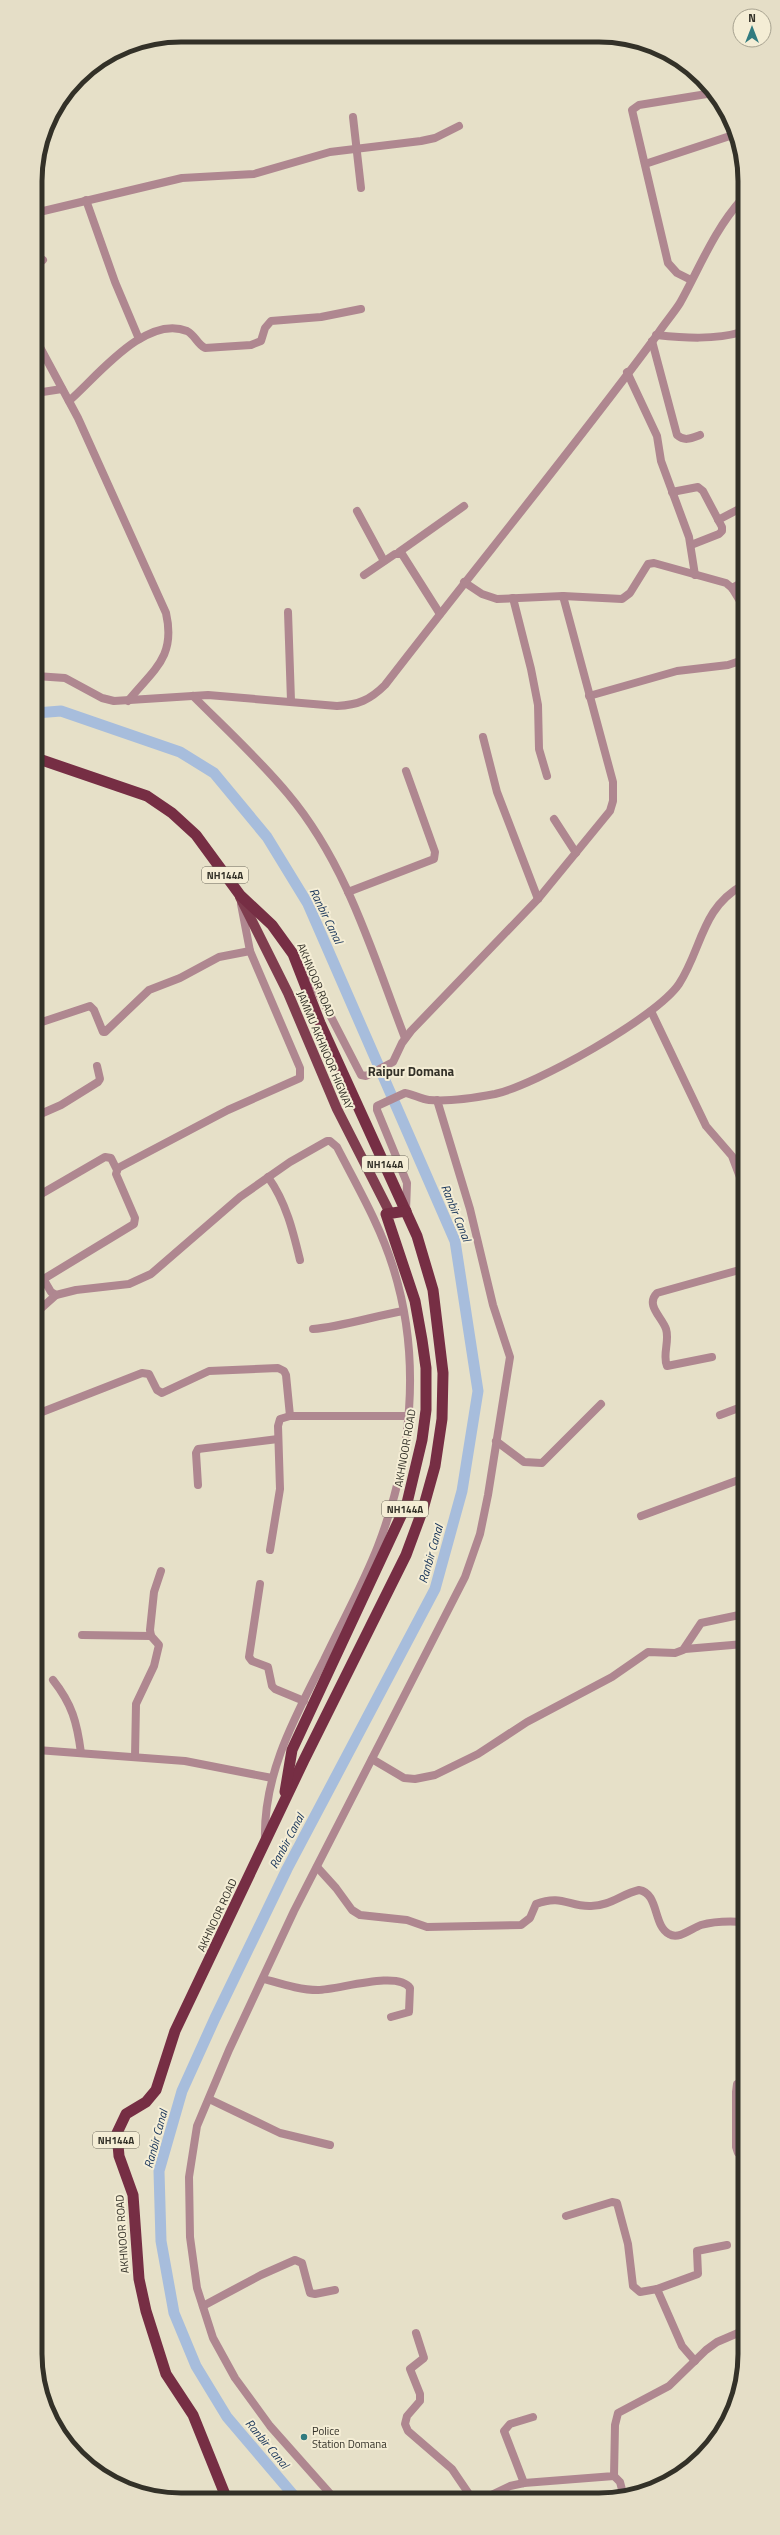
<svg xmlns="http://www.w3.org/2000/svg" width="780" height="2535" font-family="'Titillium Web',sans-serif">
<rect width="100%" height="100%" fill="#e6e0c8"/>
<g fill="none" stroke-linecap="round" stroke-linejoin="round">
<!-- canal -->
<polyline stroke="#a7bddc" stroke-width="11" points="36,713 61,711 180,752 214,773 267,837 308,904 455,1241 478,1391 462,1491 435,1589 287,1869 215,2018 182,2091 159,2171 161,2241 174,2313 196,2366 227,2417 295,2497"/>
<!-- minor -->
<g stroke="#af8790" stroke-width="8">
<polyline points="353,117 361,188"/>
<polyline points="645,164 736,134"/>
<polyline points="86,200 115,282 139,339"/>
<polyline points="35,213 182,178 254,174 330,152 421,141 435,138 459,126"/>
<polyline points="35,266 43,260"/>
<polyline points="691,280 677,273 668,263 632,110 639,105 713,93"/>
<path d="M656,335C685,338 714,340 742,332"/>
<path d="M35,338L78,418L166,613C176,657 154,669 128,701"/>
<path d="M652,341L677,435C685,442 692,438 700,435"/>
<polyline points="627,372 657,436 661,461 689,537 695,575"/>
<polyline points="36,393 62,389"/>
<path d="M69,401C96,378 145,314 187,331C195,335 197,344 205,348L251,345L261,341L265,328L271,321L321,317L361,309"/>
<polyline points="672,492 698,487 703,491 722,527 722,531 719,534 691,545"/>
<polyline points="357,511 384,561"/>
<polyline points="718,520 743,507"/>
<polyline points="399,552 464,506"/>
<polyline points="364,575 395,554 402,554 440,614"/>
<polyline points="464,582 482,594 497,599 563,596 622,599 630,593 648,564 654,563 726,583 732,588 743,606"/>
<polyline points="732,588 743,582"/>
<polyline points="513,598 531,669 538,705 539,749 547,776"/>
<polyline points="288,612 291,701"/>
<path d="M36,676L65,678L102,698L114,701L208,695L337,706C358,705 370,700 385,685C475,568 569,454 657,335C664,324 673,314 680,303C700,267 714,230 742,199"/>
<path d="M193,696C225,728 259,759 288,794C347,864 373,955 405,1038"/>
<polyline points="589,696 677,671 728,665 743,660"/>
<polyline points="483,737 497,792 538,899"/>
<polyline points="554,819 576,853"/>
<polyline points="348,892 434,859 435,852 406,771"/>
<polyline points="299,965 313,982 361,1075 366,1076 393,1062 402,1043 411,1031 538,899 610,811 613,801 613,782 563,596"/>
<polyline points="651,1011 706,1126 732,1156 743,1185"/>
<polyline points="36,1024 90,1006 94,1010 103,1032 105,1032 149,990 180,978 219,957 250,951"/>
<polyline points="36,1116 61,1105 98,1082 100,1079 97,1066"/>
<path d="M268,1177C286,1202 293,1231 300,1260"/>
<polyline points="36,1197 105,1157 111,1158 117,1170"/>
<path d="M406,1211L407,1183L377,1110V1106L405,1093C413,1094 420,1099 429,1100C450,1102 474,1098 495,1094C535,1085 656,1018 679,984C702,949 701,908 743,885"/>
<path d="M44,1280L51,1292L56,1295L76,1290L129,1284L151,1274L240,1197L290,1162L327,1141H330L337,1147C357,1186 380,1225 393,1267C422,1359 412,1457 378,1546C363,1585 342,1622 324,1660C295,1717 263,1774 265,1840"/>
<polyline points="37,1283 134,1224 135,1218 116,1174 118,1168 228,1110 300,1078 300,1068 250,951 241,904"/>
<polyline points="37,1312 56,1295"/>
<path d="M313,1329C341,1327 374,1316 403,1311"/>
<path d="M712,1357L667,1366C662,1355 670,1341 666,1329C662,1317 645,1305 657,1293L743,1269"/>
<polyline points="37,1414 142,1373 149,1374 157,1390 162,1393 209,1371 278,1368 284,1371 286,1375 290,1416"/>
<polyline points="720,1415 744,1406"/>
<polyline points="496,1441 524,1462 542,1463 601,1404"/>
<polyline points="198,1485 196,1453 198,1449 278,1439"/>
<polyline points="641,1516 744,1478"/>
<polyline points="270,1550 280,1489 278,1426 280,1419 290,1416 409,1416"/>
<polyline points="260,1584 249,1657 252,1661 268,1667 272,1686 275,1689 304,1701"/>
<polyline points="82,1635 151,1636"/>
<polyline points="685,1649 744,1644"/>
<path d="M53,1680C72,1704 77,1722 81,1753"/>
<polyline points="37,1750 185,1761 272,1778"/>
<polyline points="135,1757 136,1704 154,1666 159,1645 151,1636 150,1630 154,1592 161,1571"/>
<polyline points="372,1759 404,1778 415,1779 435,1775 478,1754 527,1722 612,1677 648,1652 675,1653 683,1650 701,1623 744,1614"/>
<path d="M317,1867L336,1888L352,1910L360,1915L407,1920L427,1927L521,1925L530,1918L536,1904C562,1894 569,1907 591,1906C609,1906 622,1894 639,1890C659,1893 653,1926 669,1934C679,1940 692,1928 701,1925C715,1921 730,1921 744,1922"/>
<path d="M264,1979C282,1984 300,1990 318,1990C338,1990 398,1970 410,1988L409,2012L391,2017"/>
<polyline points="744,2081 737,2084 736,2092 736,2147 738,2153 744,2155"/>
<polyline points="209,2099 280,2133 330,2145"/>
<polyline points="566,2216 612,2202 617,2203 628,2244 633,2286 640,2292 657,2289 682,2346 695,2361"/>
<polyline points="657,2289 698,2274 697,2251 727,2245"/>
<polyline points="203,2306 261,2275 295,2260 302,2263 310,2293 315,2294 335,2290"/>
<polyline points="416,2333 424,2358 410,2369 420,2394 420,2401 407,2416 405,2424 408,2431 452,2469 471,2497"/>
<polyline points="614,2476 620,2482 624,2497"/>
<polyline points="524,2483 504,2431 510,2424 533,2417"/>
<polyline points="333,2497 270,2426 235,2378 213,2338 197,2288 190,2237 189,2177 197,2126 229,2050 294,1911 465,1577 480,1534 488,1495 510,1357 493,1305 470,1209 437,1100"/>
<polyline points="487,2497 510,2486 524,2483 614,2476 615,2425 618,2413 669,2386 706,2350 717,2342 745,2330"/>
</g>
<!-- primary -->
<polyline stroke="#7f3d4f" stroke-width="10" points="240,897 288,993 337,1109 390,1213"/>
<!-- trunk -->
<g stroke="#762e44" stroke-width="11">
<polyline points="36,758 147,796 172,813 196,835 240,895 272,925 293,954 320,1023 417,1236 433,1290 443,1373 442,1419 435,1466 423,1509 406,1555 304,1760 175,2031 156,2090 146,2102 126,2114 117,2133 119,2156 133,2195 139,2279 146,2311 166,2374 193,2415 226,2497"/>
<polyline points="285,1792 292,1750 407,1503 422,1440 426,1410 426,1368 422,1340 415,1301 386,1214 406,1211"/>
</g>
</g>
<!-- markers -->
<circle fill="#317b7f" stroke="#f4edd5" stroke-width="1.5" cx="304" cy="2437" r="4"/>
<g text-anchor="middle" stroke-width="4" stroke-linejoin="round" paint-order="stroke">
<!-- shield labels -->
<g fill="#f4edd5" stroke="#6d695c" stroke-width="1">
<rect x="202" y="867" width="46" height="16" rx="3"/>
<rect x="362" y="1156" width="46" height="16" rx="3"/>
<rect x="382" y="1501" width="46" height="16" rx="3"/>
<rect x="93" y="2132" width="46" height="16" rx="3"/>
</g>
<g font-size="10" font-weight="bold" fill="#333128">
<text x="225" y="879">NH144A</text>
<text x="385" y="1168">NH144A</text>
<text x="405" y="1513">NH144A</text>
<text x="116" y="2144">NH144A</text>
</g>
<!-- street labels -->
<g font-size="11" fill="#333128" stroke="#f4edd5">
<text transform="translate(316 980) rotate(67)" y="4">AKHNOOR ROAD</text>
<text transform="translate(325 1050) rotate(67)" y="4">JAMMU AKHNOOR HIGWAY</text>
<text transform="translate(405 1448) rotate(-80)" y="4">AKHNOOR ROAD</text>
<text transform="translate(217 1915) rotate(-65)" y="4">AKHNOOR ROAD</text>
<text transform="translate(122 2234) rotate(-94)" y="4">AKHNOOR ROAD</text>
</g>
<!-- poi labels -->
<g font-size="11" fill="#333128" stroke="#f4edd5" text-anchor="start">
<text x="312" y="2435">Police<tspan x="312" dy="13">Station Domana</tspan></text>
</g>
<!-- water labels -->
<g font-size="12" font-style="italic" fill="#133158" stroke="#f4edd5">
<text transform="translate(326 916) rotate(64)" y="4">Ranbir Canal</text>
<text transform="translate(456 1213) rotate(68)" y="4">Ranbir Canal</text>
<text transform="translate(431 1554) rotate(-74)" y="4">Ranbir Canal</text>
<text transform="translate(287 1841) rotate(-62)" y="4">Ranbir Canal</text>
<text transform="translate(156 2139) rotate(-75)" y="4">Ranbir Canal</text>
<text transform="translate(267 2444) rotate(50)" y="4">Ranbir Canal</text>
</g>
<!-- quarter labels -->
<g font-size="13" font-weight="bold" fill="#333128" stroke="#f4edd5">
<text x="411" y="1076">Raipur Domana</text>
</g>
</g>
<!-- crop -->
<path d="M0 0H780V2535H0ZM181 42H599A139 139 0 0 1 738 181V2354A139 139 0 0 1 599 2493H181A139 139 0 0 1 42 2354V181A139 139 0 0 1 181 42Z" fill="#e5dec7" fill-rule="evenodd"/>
<path fill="none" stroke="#333128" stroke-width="5" d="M181 42H599A139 139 0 0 1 738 181V2354A139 139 0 0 1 599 2493H181A139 139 0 0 1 42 2354V181A139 139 0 0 1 181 42Z"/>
<!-- north arrow -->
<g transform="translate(752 28)"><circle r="19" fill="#f4edd5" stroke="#a7a290"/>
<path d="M0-3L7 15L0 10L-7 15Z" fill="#317b7f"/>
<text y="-6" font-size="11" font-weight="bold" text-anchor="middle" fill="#333128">N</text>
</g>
</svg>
